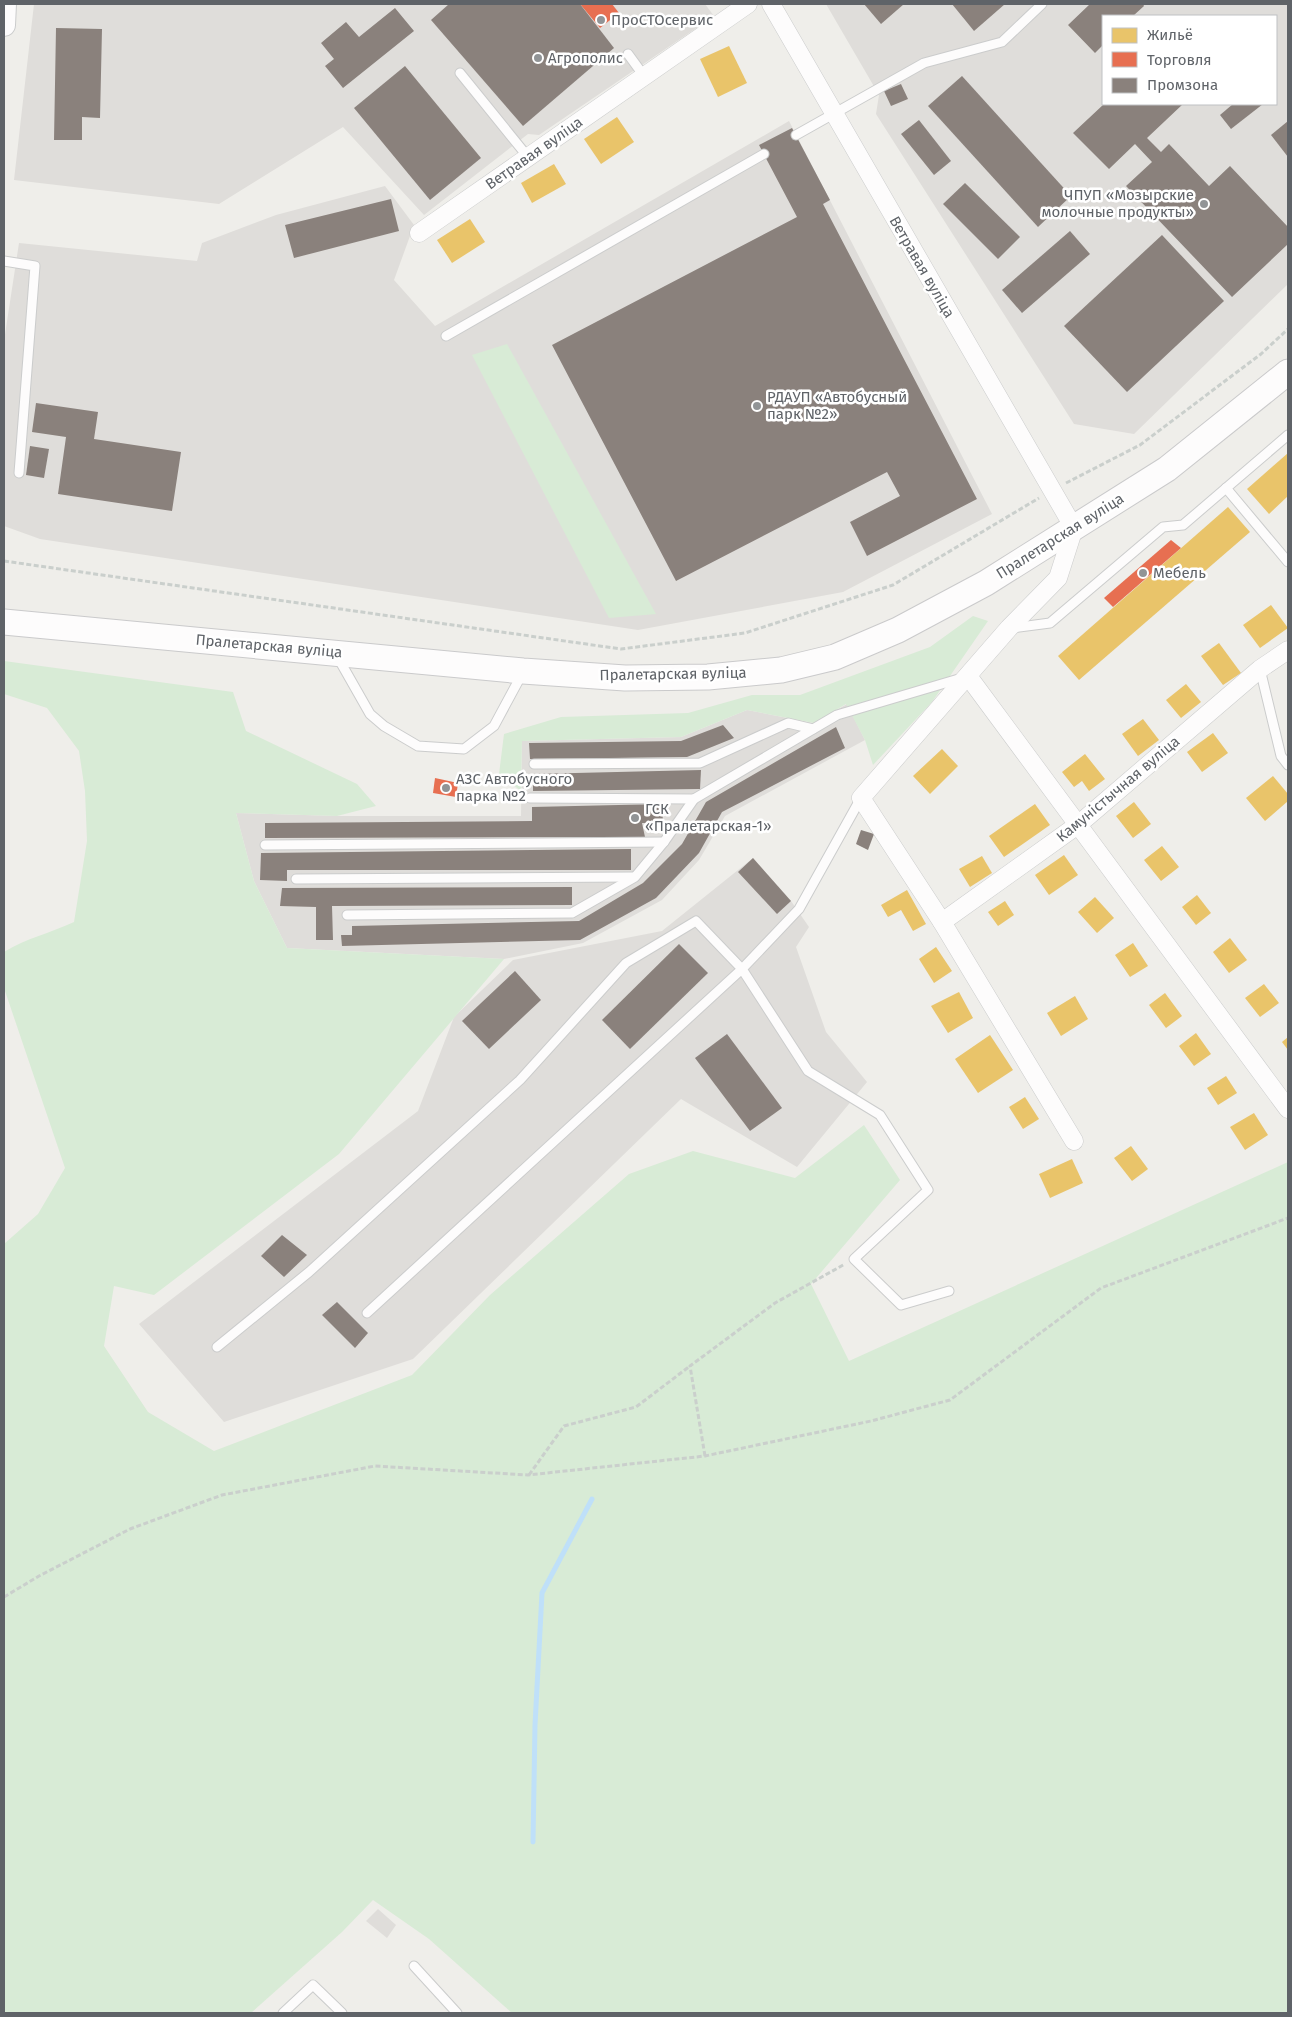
<svg xmlns="http://www.w3.org/2000/svg" width="1292" height="2017" font-family="'Fira Sans',sans-serif">
<rect width="100%" height="100%" fill="#efeeea"/>
<!-- industrial -->
<g fill="#dfddda" fill-rule="evenodd">
<polygon points="34,4 705,4 714,16 539,135 528,134 424,215 343,127 219,204 14,180"/>
<path d="M826,4H1288V284L1134,434L1074,424L876,114L879,95ZM1103,16H1276V104H1103Z"/>
<polygon points="789,121 992,514 843,592 638,630 40,539 4,526 4,341 19,243 197,261 202,243 276,215 385,186 414,225 394,280 435,326"/>
<polygon points="847,704 865,740 725,816 699,860 662,900 583,943 504,959 287,948 254,881 236,813 337,816 521,816 522,741 681,737 747,710 814,723"/>
<polygon points="753,858 791,901 809,927 796,947 826,1032 867,1082 797,1167 681,1099 413,1359 224,1422 139,1324 418,1111 454,1017 513,960 662,931"/>
<polygon points="378,1909 396,1925 387,1938 366,1921"/>
</g>
<!-- green -->
<g fill="#d8ebd6">
<polygon points="507,344 656,614 609,618 472,355"/>
<polygon points="973,616 988,621 932,702 873,765 865,740 846,704 814,723 747,710 681,737 522,741 521,791 499,774 504,734 561,717 688,713 752,695 800,695 930,647"/>
<path d="M4,661L233,692L246,731L357,784L376,806L337,816L236,813L254,881L287,948L504,959L339,1154L154,1295L114,1286L104,1346L148,1412L214,1451L412,1375L490,1295L629,1174L693,1151L795,1178L864,1125L900,1180L811,1284L849,1361L1288,1162V2013H512L429,1939L373,1900L342,1932L251,2013H4V1244L38,1214L65,1168L4,988V952C26,938 51,933 74,922L87,841L85,791L79,751L47,708L4,694Z"/>
</g>
<!-- homes -->
<g fill="#e9c46a">
<polygon points="729,46 747,83 718,97 700,59"/>
<polygon points="617,117 634,142 601,164 584,139"/>
<polygon points="554,164 566,184 532,203 521,183"/>
<polygon points="470,219 485,242 452,263 437,240"/>
<polygon points="1288,453 1288,496 1269,514 1247,489"/>
<polygon points="1228,507 1250,532 1079,680 1058,656"/>
<polygon points="1271,605 1288,628 1260,648 1243,625"/>
<polygon points="1219,643 1241,673 1223,685 1201,656"/>
<polygon points="1186,684 1201,702 1181,718 1166,700"/>
<polygon points="1143,719 1159,740 1138,756 1122,734"/>
<polygon points="1213,733 1228,753 1202,772 1187,752"/>
<polygon points="942,749 958,766 930,794 913,776"/>
<polygon points="1085,754 1105,779 1089,791 1082,781 1074,787 1062,772"/>
<polygon points="1273,776 1288,794 1288,801 1265,821 1246,798"/>
<polygon points="1134,802 1151,824 1133,838 1116,816"/>
<polygon points="1035,804 1050,825 1004,857 989,836"/>
<polygon points="1162,846 1179,867 1161,881 1144,860"/>
<polygon points="1064,855 1078,875 1049,895 1035,875"/>
<polygon points="982,856 992,873 970,887 959,869"/>
<polygon points="907,890 926,924 913,931 901,910 888,917 881,905"/>
<polygon points="1197,895 1211,913 1196,925 1182,907"/>
<polygon points="1095,897 1114,918 1097,933 1078,912"/>
<polygon points="1005,901 1014,915 998,926 988,912"/>
<polygon points="1230,938 1247,960 1229,973 1213,952"/>
<polygon points="1133,943 1148,966 1130,977 1115,955"/>
<polygon points="936,947 952,971 934,983 919,959"/>
<polygon points="1264,984 1279,1003 1260,1017 1245,998"/>
<polygon points="959,992 973,1018 948,1033 931,1006"/>
<polygon points="1165,993 1182,1016 1166,1028 1149,1005"/>
<polygon points="1075,996 1088,1019 1061,1036 1047,1013"/>
<polygon points="1196,1033 1211,1054 1194,1066 1179,1046"/>
<polygon points="990,1035 1013,1070 978,1093 955,1059"/>
<polygon points="1288,1037 1288,1050 1282,1042"/>
<polygon points="1226,1076 1237,1093 1218,1105 1207,1088"/>
<polygon points="1025,1097 1039,1119 1023,1129 1009,1107"/>
<polygon points="1254,1113 1268,1135 1245,1150 1230,1127"/>
<polygon points="1131,1146 1148,1169 1132,1181 1114,1158"/>
<polygon points="1072,1159 1083,1183 1050,1198 1039,1174"/>
</g>
<!-- shops -->
<g fill="#e76f51">
<polygon points="580,4 612,4 619,13 600,28"/>
<polygon points="1171,540 1181,548 1113,607 1104,598"/>
<polygon points="435,778 458,783 456,797 433,793"/>
</g>
<!-- industry -->
<g fill="#8a817c">
<polygon points="449,4 580,4 614,48 523,126 431,20"/>
<polygon points="864,4 904,4 881,24"/>
<polygon points="952,4 1005,4 974,31"/>
<polygon points="1090,4 1143,4 1144,6 1133,16 1103,16 1103,45 1095,53 1068,25"/>
<polygon points="395,8 414,31 343,88 325,66 334,59 321,43 346,22 359,37"/>
<polygon points="56,28 102,29 100,118 82,117 82,140 54,140"/>
<polygon points="405,66 481,158 430,200 354,108"/>
<polygon points="962,76 1071,196 1038,227 928,106"/>
<polygon points="901,84 908,99 891,106 884,91"/>
<polygon points="1104,104 1183,104 1147,138 1161,152 1169,144 1209,186 1230,166 1288,227 1288,244 1232,297 1126,186 1152,162 1135,144 1109,169 1073,133"/>
<polygon points="1233,104 1263,104 1231,129 1220,115"/>
<polygon points="919,120 951,161 934,175 901,134"/>
<polygon points="1288,121 1288,157 1271,135"/>
<polygon points="792,128 830,200 823,204 977,499 867,556 850,522 900,496 887,472 676,581 552,345 797,217 759,145"/>
<polygon points="965,183 1020,237 998,259 943,204"/>
<polygon points="391,199 399,231 294,258 285,225"/>
<polygon points="1070,231 1090,254 1022,313 1002,290"/>
<polygon points="1162,235 1224,301 1127,392 1064,326"/>
<polygon points="36,403 98,412 94,439 181,452 172,511 58,494 66,437 32,432"/>
<polygon points="30,446 49,449 44,478 26,475"/>
<polygon points="723,725 734,738 687,757 530,759 529,743 681,741"/>
<polygon points="836,727 845,748 722,812 699,853 656,898 580,940 342,946 341,935 352,935 352,926 579,921 643,883 682,844 706,802"/>
<polygon points="701,770 700,789 533,791 533,774"/>
<polygon points="662,804 663,823 642,823 645,837 265,838 265,823 532,821 532,807"/>
<polygon points="861,830 874,834 868,850 856,844"/>
<polygon points="631,849 631,870 287,870 287,881 260,880 261,853"/>
<polygon points="753,858 791,901 777,914 738,872"/>
<polygon points="572,887 572,905 332,906 333,940 316,940 316,907 280,906 282,888"/>
<polygon points="679,944 708,973 630,1049 602,1020"/>
<polygon points="515,971 541,1000 489,1049 462,1021"/>
<polygon points="727,1034 782,1108 750,1131 695,1058"/>
<polygon points="282,1235 307,1255 284,1277 261,1256"/>
<polygon points="337,1302 368,1333 355,1348 322,1315"/>
</g>
<g fill="none" stroke-linecap="round" stroke-linejoin="round">
<!-- stream -->
<polyline stroke="#bfe0f9" stroke-width="5" points="533,1842 535,1725 542,1593 592,1499"/>
<!-- service casing -->
<g stroke="#cbcccc" stroke-width="11">
<g id="service">
<polyline points="628,54 644,76"/>
<polyline points="460,73 528,157"/>
<polyline points="796,135 924,63 1002,42 1042,4"/>
<polyline points="4,261 35,266 19,473"/>
<polyline points="446,336 764,154"/>
<polyline points="1226,488 1288,562"/>
<polyline points="1012,628 1050,623 1163,527 1183,525 1288,435"/>
<polyline points="337,656 370,714 384,726 418,746 464,749 494,726 522,674"/>
<polyline points="1260,669 1281,756 1288,765"/>
<polyline points="534,764 700,763 788,723 813,729"/>
<polyline points="530,798 694,799"/>
<polyline points="861,798 799,909 742,969 808,1071 880,1115 928,1190 854,1259 901,1305 949,1291"/>
<polyline points="265,845 664,842"/>
<polyline points="296,879 633,877"/>
<polyline points="347,915 572,913 635,877 664,842 694,799 837,715 962,678"/>
<polyline points="217,1347 309,1272 520,1080 626,963 696,921 742,969 367,1313"/>
<polyline points="414,1966 457,2013"/>
<polyline points="283,2013 313,1985 342,2013"/>
</g>
</g>
<!-- minor casing -->
<g stroke="#cbcccc" stroke-width="19">
<g id="minor">
<polyline points="771,4 1074,528 1058,578 1009,628 861,798 942,922 1074,1141"/>
<polyline points="419,233 748,4"/>
<polyline points="968,676 1288,1109"/>
<polyline points="942,922 1079,824 1260,669 1288,650"/>
</g>
</g>
<!-- tertiary casing -->
<g stroke="#cbcccc" stroke-width="24">
<polyline id="tertiary" points="4,25 5,4"/>
</g>
<!-- secondary casing -->
<g stroke="#cacacb" stroke-width="27">
<polyline id="secondary" points="4,622 523,671 625,678 708,677 781,670 835,657 898,630 986,583 1167,469 1288,372"/>
</g>
<!-- path -->
<g stroke="#cacfcc" stroke-width="3" stroke-dasharray="5 2.5" stroke-linecap="butt">
<polyline points="1066,483 1140,445 1261,354 1288,329"/>
<polyline points="4,561 621,649 745,633 893,585 1039,498"/>
<polyline points="705,1456 690,1366 775,1303 845,1264"/>
<polyline points="529,1475 564,1426 636,1407 690,1366"/>
<polyline points="4,1597 39,1576 130,1529 222,1495 375,1466 528,1475 705,1456 871,1421 950,1400 1101,1288 1288,1218"/>
</g>
<!-- service -->
<use href="#service" stroke="#fdfcfc" stroke-width="9"/>
<!-- minor -->
<use href="#minor" stroke="#fdfcfc" stroke-width="18"/>
<!-- tertiary -->
<use href="#tertiary" stroke="#fdfcfc" stroke-width="22"/>
<!-- secondary -->
<use href="#secondary" stroke="#fdfcfc" stroke-width="25"/>
</g>
<!-- markers -->
<g fill="#919496" stroke="#fff" stroke-width="2">
<circle cx="601" cy="20" r="5"/>
<circle cx="538" cy="58" r="5"/>
<circle cx="1204" cy="204" r="5"/>
<circle cx="757" cy="406" r="5"/>
<circle cx="1143" cy="573" r="5"/>
<circle cx="446" cy="788" r="5"/>
<circle cx="635" cy="818" r="5"/>
</g>
<g text-anchor="middle" stroke-width="5" stroke-linejoin="round" paint-order="stroke">
<!-- poi labels -->
<g font-size="15" fill="#5f6368" stroke="#fff" text-anchor="start">
<text x="611" y="25">ПроСТОсервис</text>
<text x="548" y="63">Агрополис</text>
<text x="1194" y="200" text-anchor="end">ЧПУП «Мозырские<tspan x="1194" dy="17">молочные продукты»</tspan></text>
<text x="767" y="402">РДАУП «Автобусный<tspan x="767" dy="17">парк №2»</tspan></text>
<text x="1153" y="578">Мебель</text>
<text x="456" y="784">АЗС Автобусного<tspan x="456" dy="17">парка №2</tspan></text>
<text x="645" y="814">ГСК<tspan x="645" dy="17">«Пралетарская-1»</tspan></text>
</g>
<!-- street labels -->
<g font-size="15" fill="#5f6368" stroke="#fff">
<text transform="translate(534 153) rotate(-35)" y="5">Ветравая вуліца</text>
<text transform="translate(922 267) rotate(60)" y="5">Ветравая вуліца</text>
<text transform="translate(1060 536) rotate(-32)" y="5">Пралетарская вуліца</text>
<text transform="translate(269 646) rotate(5)" y="5">Пралетарская вуліца</text>
<text transform="translate(673 674) rotate(-1)" y="5">Пралетарская вуліца</text>
<text transform="translate(1118 789) rotate(-40)" y="5">Камуністычная вуліца</text>
</g>
</g>
<!-- border -->
<rect width="1292" height="2017" fill="none" stroke="#5f6368" stroke-width="10"/>
<!-- legend -->
<rect x="1102" y="15" width="175" height="90" fill="#ffffff" stroke="#bfc1c3"/>
<rect x="1112" y="28" width="25" height="15" fill="#e9c46a" stroke="#bfc1c3"/>
<text x="1147" y="40" font-size="15" fill="#5f6368">Жильё</text>
<rect x="1112" y="52" width="25" height="15" fill="#e76f51" stroke="#bfc1c3"/>
<text x="1147" y="65" font-size="15" fill="#5f6368">Торговля</text>
<rect x="1112" y="78" width="25" height="15" fill="#8a817c" stroke="#bfc1c3"/>
<text x="1147" y="90" font-size="15" fill="#5f6368">Промзона</text>
</svg>
